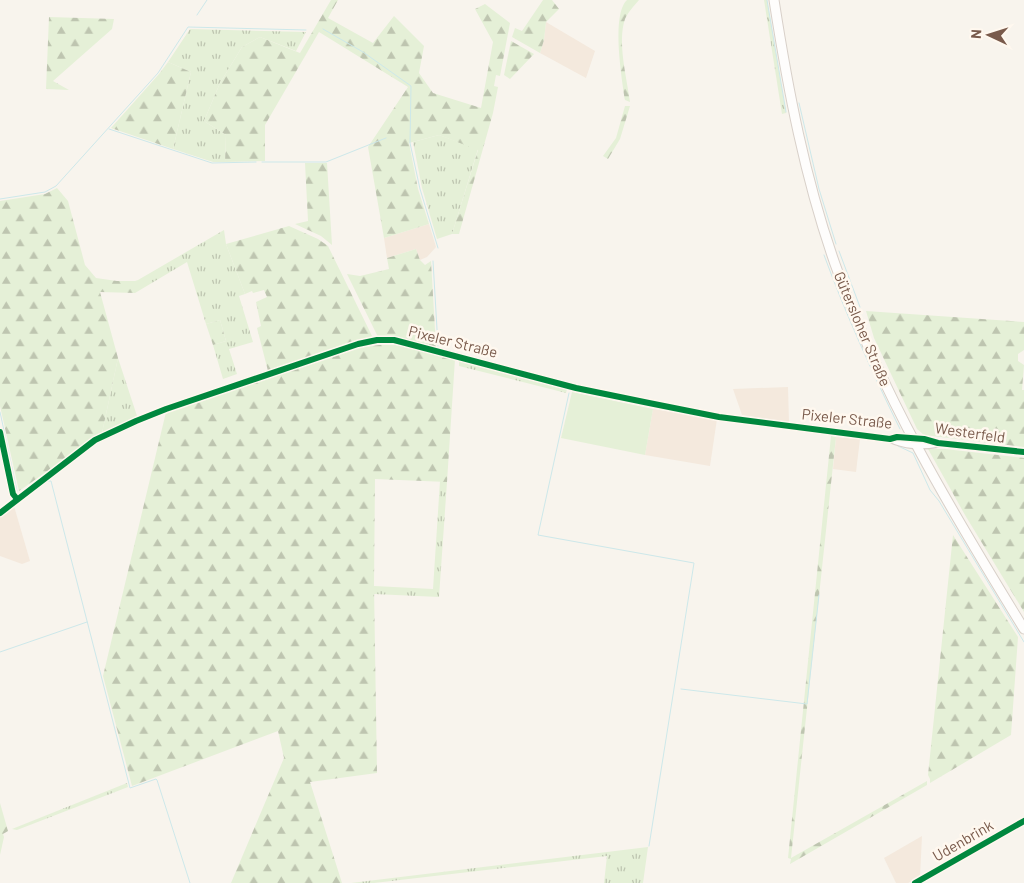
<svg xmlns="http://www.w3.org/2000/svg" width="1024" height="883" font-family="Barlow,sans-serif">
<defs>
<pattern id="grass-tufts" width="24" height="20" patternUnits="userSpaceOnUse" patternTransform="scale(1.25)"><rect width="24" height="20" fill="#e5f0d7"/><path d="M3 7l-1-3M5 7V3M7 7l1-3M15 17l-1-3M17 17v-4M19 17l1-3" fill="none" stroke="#bec5b0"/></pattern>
<pattern id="forest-firs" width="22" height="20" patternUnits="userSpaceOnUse" patternTransform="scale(1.25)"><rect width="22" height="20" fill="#e5f0d7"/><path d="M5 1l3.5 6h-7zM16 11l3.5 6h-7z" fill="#bec5b0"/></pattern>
</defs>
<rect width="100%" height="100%" fill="#f8f4ed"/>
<!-- residential -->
<g fill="#f4e9dd">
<polygon points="546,22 595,51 586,78 540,53 544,40"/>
<polygon points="429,224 436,247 427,257 420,260 416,249 387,258 384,238"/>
<polygon points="788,387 789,422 742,415 733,389"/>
<polygon points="653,409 717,419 710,466 645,455"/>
<polygon points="836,437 860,439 856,472 833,469"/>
<polygon points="14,506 30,561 22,564 0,556 0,517"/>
<polygon points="922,836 920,877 908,883 896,883 884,858"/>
</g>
<!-- grass -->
<g fill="url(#grass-tufts)">
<polygon points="764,0 767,0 786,113 782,114"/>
<polygon points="190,29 306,32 296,51 260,37 242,47 220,83 204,121 226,135 225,162 213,162 173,149 191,72 168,62"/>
<polygon points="439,135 478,149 452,234 437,239 422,188 413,142"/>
<polygon points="224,230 226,244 245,294 239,296 253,342 229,349 237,374 223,379 213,345 226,341 220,320 206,324 187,262 135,293 135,281 138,280"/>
<polygon points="118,358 137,416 102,433"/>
<polygon points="459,360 567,389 566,393 459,366"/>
<polygon points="440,481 447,482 439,597 374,594 374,586 433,589"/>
<polygon points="127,783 128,787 17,830 12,829"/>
<polygon points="648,847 643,883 604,883 607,856 374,883 351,883"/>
</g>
<!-- forest -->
<g fill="url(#forest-firs)">
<polygon points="331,0 338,0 328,18 373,43 394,16 424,46 419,73 433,93 481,108 493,42 475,9 485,4 510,23 500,76 496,75 494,86 498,87 493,113 459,234 452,234 478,150 439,135 409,143 418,189 429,224 384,238 368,147 408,87 319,32 265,125 265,161 225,162 226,135 204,121 220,83 242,47 260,37 300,53"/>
<polygon points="543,0 552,0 559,9 546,22 544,40 540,53 512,37 515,28 522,31"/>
<path d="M627,0H639C634,6 628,12 625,19C617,42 627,78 630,102L625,100C622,79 611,15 627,0Z"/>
<polygon points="49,17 114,19 112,29 53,81 69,90 46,89"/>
<polygon points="511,41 534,54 510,79 504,75"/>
<polygon points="168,62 191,72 173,149 111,128 159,74"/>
<polygon points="625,106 630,106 620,139 608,159 603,156 616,138"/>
<polygon points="305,163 327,163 332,245 321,236 295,224 308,221"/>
<polygon points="57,188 68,201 85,265 96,278 117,281 135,281 135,293 100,292 118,358 102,433 19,491 0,406 0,201 45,194"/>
<polygon points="289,226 318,239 328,246 373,338 356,341 268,371 257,328 261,326 256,302 267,297 264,290 253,293 252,291 245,294 226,244"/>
<polygon points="416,249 420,260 425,265 431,261 436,347 394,336 378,337 347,274 360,276 389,269 387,258"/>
<polygon points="866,311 1024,322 1024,350 1018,354 1018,361 1024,365 1022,390 1024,390 1024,447 924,435 917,429 874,338"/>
<polygon points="220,320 226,341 213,345 206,324"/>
<polygon points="379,345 395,345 455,359 447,482 375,479 374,586 377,773 310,782 342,883 231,883 284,758 278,731 132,786 103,676 166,412 358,348"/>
<polygon points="831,436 836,437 791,858 927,781 927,785 790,864 791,859 788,858"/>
<polygon points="928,449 945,449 1024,458 1024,612 965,515"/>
<polygon points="953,535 1018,637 1011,735 930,783 930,779 928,775"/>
<polygon points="0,803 8,831 3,834 4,837 0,855"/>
</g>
<!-- pitch -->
<polygon fill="#e5f0d7" points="572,392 653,409 645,455 561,438"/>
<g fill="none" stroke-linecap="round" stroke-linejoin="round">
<!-- stream -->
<g stroke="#cde8ea" stroke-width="1">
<polyline points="767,0 786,112"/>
<polyline points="197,15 207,0"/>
<polyline points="323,29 363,52 411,86 410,143 420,189 438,248"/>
<polyline points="799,103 819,189 836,244"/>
<polyline points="109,129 212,163 256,162"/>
<polyline points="262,162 326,162 386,138"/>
<polyline points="0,199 45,192 56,186 158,73 188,27 306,30"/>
<polyline points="839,251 860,307"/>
<path d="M824,255C846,315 872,372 900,429"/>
<polyline points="433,261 438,346"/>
<polyline points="569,393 538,535 694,563 649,846"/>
<polyline points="0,412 17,491"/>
<polyline points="898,446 913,453 930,490 939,501 1024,642"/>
<polyline points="20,502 48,481 51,481 130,788 156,779 157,780 190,883"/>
<polyline points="0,652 87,622"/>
<polyline points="681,689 807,704 819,595"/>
</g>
<!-- minor casing -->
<g stroke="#d8d1cb" stroke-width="8">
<g id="minor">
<polyline points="0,432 13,494 17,499"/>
<path d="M890,439C904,446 922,447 937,444"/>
<polyline points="0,513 95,440 136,421 166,409 358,344 377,340 394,340 576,388 649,403 719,417 890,439 897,437 924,439 938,443 1024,452"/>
<polyline points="915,883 1024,821"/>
</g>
</g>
<!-- secondary casing -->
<g stroke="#d8d0c9" stroke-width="11">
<path id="secondary" d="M774,0C788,90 805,179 835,264C881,394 952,512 1024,629"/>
</g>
<!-- minor -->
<use href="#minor" stroke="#fefdfc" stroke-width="5.5"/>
<!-- secondary -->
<use href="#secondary" stroke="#fefdfc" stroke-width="9"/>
<!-- cycleway casing -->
<g stroke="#fff8ef" stroke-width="9">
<g id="cycleway">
<polyline points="0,432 13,494 17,499"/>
<polyline points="0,513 95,440 136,421 166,409 358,344 377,340 394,340 576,388 649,403 719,417 890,439 897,437 924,439 938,443 1024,452"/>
<polyline points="915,883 1024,821"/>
</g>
</g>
<!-- cycleway -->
<use href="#cycleway" stroke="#00873e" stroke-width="6"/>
</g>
<g text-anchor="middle" stroke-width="5" stroke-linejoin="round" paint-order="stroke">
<!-- street labels -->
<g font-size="15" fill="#795a4b" stroke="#fff8ef">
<text transform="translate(862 329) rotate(67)" y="5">Gütersloher Straße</text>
<text transform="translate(453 342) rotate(14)" y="5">Pixeler Straße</text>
<text transform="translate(847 419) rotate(6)" y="5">Pixeler Straße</text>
<text transform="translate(970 433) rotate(8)" y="5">Westerfeld</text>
<text transform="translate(963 841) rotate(-30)" y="5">Udenbrink</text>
</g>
</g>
<!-- north arrow -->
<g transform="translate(989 35) rotate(274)" stroke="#fff8ef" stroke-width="4" paint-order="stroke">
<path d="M0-4L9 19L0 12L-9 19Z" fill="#795a4b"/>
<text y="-8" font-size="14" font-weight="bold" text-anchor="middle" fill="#795a4b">N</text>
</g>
</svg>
